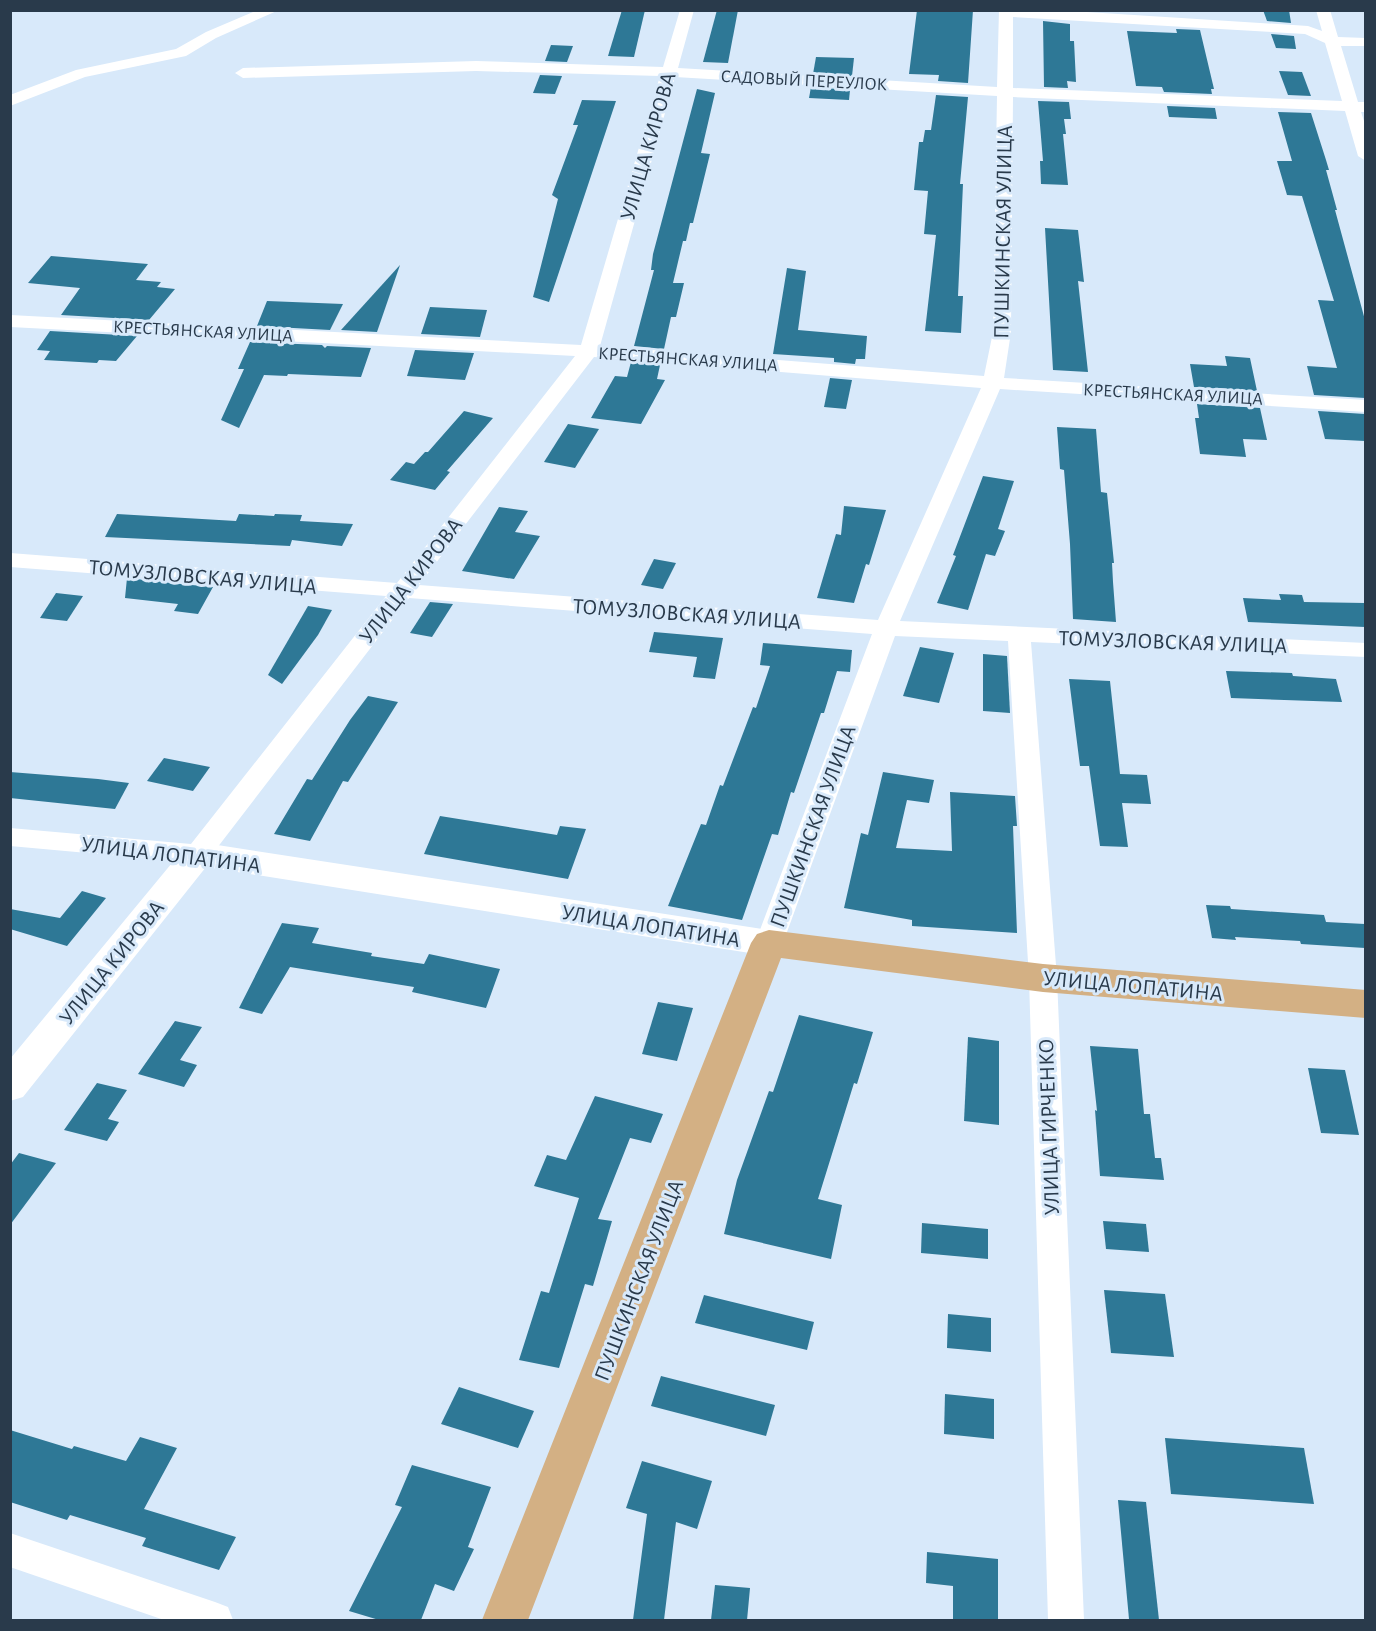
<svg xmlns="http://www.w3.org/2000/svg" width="1376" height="1631" font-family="'Alegreya Sans',sans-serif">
<rect width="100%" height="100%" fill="#d8e9fa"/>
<!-- building -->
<g fill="#2e7896">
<polygon points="622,10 645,10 634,57 608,56"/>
<polygon points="717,10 738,10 728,63 703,62"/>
<polygon points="917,10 973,10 968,83 938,81 939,75 909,74"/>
<polygon points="1263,10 1289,10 1291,23 1267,21"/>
<polygon points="1043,21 1070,24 1070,41 1074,41 1076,82 1067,81 1068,88 1044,87"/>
<polygon points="1176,29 1200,30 1214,89 1211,89 1212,94 1164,92 1162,87 1136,86 1127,31 1177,33"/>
<polygon points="1271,34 1294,36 1296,49 1276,48"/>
<polygon points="551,45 573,46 567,62 545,61"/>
<polygon points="816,57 854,58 852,76 813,74"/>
<polygon points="1279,71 1302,72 1311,96 1288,95"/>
<polygon points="540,75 562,76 555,94 533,93"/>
<polygon points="811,87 850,90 849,100 809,98"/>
<polygon points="697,89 715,93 701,153 710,154 693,223 690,223 686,241 683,241 673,283 684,283 676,317 671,317 664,349 634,346 654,270 651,270 653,254"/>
<polygon points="936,95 968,97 960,184 963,184 958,296 963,296 961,333 925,331 936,235 924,234 928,191 914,190 919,142 923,142 925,130 931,130"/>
<polygon points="582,100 616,101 549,302 533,297 558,199 552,195 578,125 573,125"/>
<polygon points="1038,101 1069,102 1071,119 1064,119 1066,134 1063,134 1068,185 1041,184 1040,161 1043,161"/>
<polygon points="1167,106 1215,108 1217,119 1169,117"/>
<polygon points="1278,112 1311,113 1326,160 1329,170 1326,170 1337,210 1335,210 1365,320 1365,398 1314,395 1307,366 1337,368 1318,300 1334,301 1302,196 1287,195 1277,161 1292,161"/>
<polygon points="1045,228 1078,230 1084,282 1078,281 1088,372 1053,370"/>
<polygon points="51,256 148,264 136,280 161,282 157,287 175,289 149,320 61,315 80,288 28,283"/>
<polygon points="400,265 377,332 341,330"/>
<polygon points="787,268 806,271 798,330 867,336 865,359 856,359 855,364 834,362 834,358 773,354"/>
<polygon points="267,301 343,304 330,330 257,326"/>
<polygon points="430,307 487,310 480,337 421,334"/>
<polygon points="50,331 137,336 116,361 99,360 97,363 44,360 50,351 37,350"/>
<polygon points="250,342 322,345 325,348 327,346 371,348 361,377 288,374 287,376 264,375 239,428 221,420 244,369 238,369"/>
<polygon points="415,350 474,353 465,380 407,376"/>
<polygon points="1225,356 1250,358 1257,391 1194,387 1190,364 1227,366"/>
<polygon points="631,362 660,365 657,379 665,380 641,424 591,418 615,376 627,377"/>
<polygon points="830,378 852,380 846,409 824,407"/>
<polygon points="1197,404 1260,408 1267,440 1243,439 1246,457 1200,454 1195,418 1199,418"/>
<polygon points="464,411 493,418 447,471 450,472 435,490 390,480 406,462 414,464 425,452 428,452"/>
<polygon points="1318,411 1365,414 1365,441 1325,439"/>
<polygon points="568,424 599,429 575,468 544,462"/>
<polygon points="1057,427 1096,429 1101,492 1107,493 1114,563 1112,563 1113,582 1116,622 1073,619 1070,544 1064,470 1060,469"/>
<polygon points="983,476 1014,481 998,529 1005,531 995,556 986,554 968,610 937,603 956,556 953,555"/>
<polygon points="844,506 886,510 874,549 869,565 866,564 854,603 817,598 836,534 841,535"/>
<polygon points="499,507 528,511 515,532 540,536 514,579 462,571"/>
<polygon points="117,514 236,521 239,514 274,516 275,514 302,515 300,521 353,524 342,546 292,540 290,546 105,537"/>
<polygon points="654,559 676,563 663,589 641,585"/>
<polygon points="127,578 181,584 213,587 198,614 174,611 178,604 125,598"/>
<polygon points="56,593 83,596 67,621 40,618"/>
<polygon points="1279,594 1302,595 1304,602 1365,603 1365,627 1248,622 1243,598 1281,600"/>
<polygon points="430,602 453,604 432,637 410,633"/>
<polygon points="308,606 332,610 318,635 282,684 268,675"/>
<polygon points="654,632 723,638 715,679 693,677 697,657 649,652"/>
<polygon points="763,643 852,650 850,672 837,671 824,713 821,713 794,793 791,792 778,835 772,834 742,920 668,906 701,824 706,825 720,785 723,786 753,707 756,708 770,666 760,665"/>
<polygon points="920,647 954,653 939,703 903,696"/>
<polygon points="983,654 1007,656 1010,713 983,711"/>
<polygon points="1226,671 1292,673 1293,676 1336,679 1342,702 1231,698"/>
<polygon points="1069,679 1110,681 1120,774 1147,775 1151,804 1122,803 1128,847 1100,846 1089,766 1080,766"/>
<polygon points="368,696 398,702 348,782 343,781 310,841 274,834 307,779 312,780 350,720"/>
<polygon points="164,758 210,767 193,791 147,781"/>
<polygon points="10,772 98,779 129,783 115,809 10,798"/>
<polygon points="883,772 934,780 929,803 907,800 896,848 952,851 950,792 1015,796 1017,826 1013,826 1017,933 912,926 912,920 844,908 861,833 868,835"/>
<polygon points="440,816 557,835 560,826 586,829 568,879 424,854"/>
<polygon points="82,891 106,898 67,946 10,929 10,909 60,918"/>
<polygon points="1206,905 1230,906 1231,909 1324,915 1326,922 1365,924 1365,948 1301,944 1300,941 1235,937 1236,940 1212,938"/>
<polygon points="282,923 319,928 312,943 372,953 371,956 424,964 429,954 500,969 486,1008 412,992 414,987 290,967 262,1014 239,1008"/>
<polygon points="658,1002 693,1008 677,1061 642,1054"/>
<polygon points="799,1015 873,1032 857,1084 854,1083 818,1199 842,1205 831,1259 724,1234 737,1180 769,1091 773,1092"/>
<polygon points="175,1021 202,1027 180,1060 197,1065 184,1087 138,1074"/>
<polygon points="968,1037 999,1041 999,1125 964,1121"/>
<polygon points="1090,1046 1138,1049 1144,1114 1150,1114 1155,1158 1161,1158 1164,1180 1100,1176 1095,1110 1097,1111"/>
<polygon points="1308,1068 1345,1070 1359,1135 1321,1133"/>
<polygon points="97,1083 127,1090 108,1119 119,1122 107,1141 64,1130"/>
<polygon points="595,1096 663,1114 651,1143 630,1138 598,1219 612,1221 593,1286 585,1284 559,1368 519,1360 541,1291 549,1293 579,1198 534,1186 547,1155 566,1160"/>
<polygon points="19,1153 56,1163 10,1225 10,1165"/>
<polygon points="1103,1221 1146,1224 1149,1252 1106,1249"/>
<polygon points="922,1223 988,1229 988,1259 921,1253"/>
<polygon points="1104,1290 1165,1294 1174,1357 1111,1353"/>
<polygon points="704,1295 814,1322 807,1350 695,1323"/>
<polygon points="948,1314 991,1318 991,1352 947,1348"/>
<polygon points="661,1376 775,1405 766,1436 651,1406"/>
<polygon points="459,1387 534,1411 518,1448 441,1424"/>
<polygon points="945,1394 994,1399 994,1439 944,1434"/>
<polygon points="10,1430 72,1449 74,1446 126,1461 140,1437 177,1448 144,1509 236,1537 219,1570 142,1546 146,1538 70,1515 67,1520 10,1502"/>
<polygon points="1165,1438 1304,1448 1314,1504 1171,1494"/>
<polygon points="642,1461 712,1481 697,1529 676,1522 664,1620 633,1620 647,1514 626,1508"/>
<polygon points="412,1465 491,1487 468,1547 474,1549 454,1591 435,1584 421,1620 379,1620 349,1611 402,1507 395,1505"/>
<polygon points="1118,1500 1146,1502 1159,1620 1129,1619"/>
<polygon points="927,1552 998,1559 998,1620 953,1620 953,1586 926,1583"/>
<polygon points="715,1585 750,1588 747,1620 711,1620"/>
</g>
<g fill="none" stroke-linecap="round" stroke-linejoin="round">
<!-- street -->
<g fill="#fff" fill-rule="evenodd">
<polygon points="258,10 279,10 216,38 186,56 85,77 10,106 10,95 76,70 176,49 206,32"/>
<path d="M680,10H694L678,68L997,87L999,10H1055L1308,26L1322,31L1316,10H1330L1338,37L1366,38V46H1341L1358,102H1366V112H1361L1366,127V161L1358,156L1345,111L1013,97L1011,332L1004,378L1366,400V412L1000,389L900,621L1366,643V657L1031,642L1057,978L1084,1620H1048L1029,978L1008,641L895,636L783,943L779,950L769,953L759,950L755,943L872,634L409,598L207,861L198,863L10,846V828L191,844L386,596L10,567V553L397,583L575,356L10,327V315L581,345L660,76L476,71L243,78L235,73L243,68L476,61L663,67ZM1013,17L1305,34L1325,43L1342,101L1013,88ZM675,77L997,96L993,332L984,376L600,346ZM594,357L981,388L878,620L419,585Z"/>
<polygon points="10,1533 215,1602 228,1607 233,1620 164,1620 10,1567"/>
</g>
<!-- secondary -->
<polygon fill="#fff" fill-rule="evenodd" points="198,842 769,930 781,934 787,943 781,952 769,956 206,867 23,1097 10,1101 10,1059 186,846"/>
<!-- primary -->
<polygon fill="#d3b084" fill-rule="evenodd" points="769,930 1043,964 1366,990 1366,1018 1043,992 781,958 528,1620 482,1620 751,943 757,934"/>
</g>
<g text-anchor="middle" stroke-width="6" stroke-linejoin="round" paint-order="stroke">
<!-- far-street labels -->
<g font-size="18" fill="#293a4b" stroke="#d8e9fa">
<text transform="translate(804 80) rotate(3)" y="6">САДОВЫЙ ПЕРЕУЛОК</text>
<text transform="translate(203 331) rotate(3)" y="6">КРЕСТЬЯНСКАЯ УЛИЦА</text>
<text transform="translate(688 359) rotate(4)" y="6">КРЕСТЬЯНСКАЯ УЛИЦА</text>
<text transform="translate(1173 394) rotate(3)" y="6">КРЕСТЬЯНСКАЯ УЛИЦА</text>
</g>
<!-- street labels -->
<g font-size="22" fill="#293a4b" stroke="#d8e9fa">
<text transform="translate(647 146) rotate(-74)" y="8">УЛИЦА КИРОВА</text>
<text transform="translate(1002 232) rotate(-89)" y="8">ПУШКИНСКАЯ УЛИЦА</text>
<text transform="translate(203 576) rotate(5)" y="8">ТОМУЗЛОВСКАЯ УЛИЦА</text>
<text transform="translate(410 580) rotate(-52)" y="8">УЛИЦА КИРОВА</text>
<text transform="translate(687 613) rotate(4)" y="8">ТОМУЗЛОВСКАЯ УЛИЦА</text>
<text transform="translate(1173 641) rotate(2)" y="8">ТОМУЗЛОВСКАЯ УЛИЦА</text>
<text transform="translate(812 826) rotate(-70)" y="8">ПУШКИНСКАЯ УЛИЦА</text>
<text transform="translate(171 854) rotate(7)" y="8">УЛИЦА ЛОПАТИНА</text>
<text transform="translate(651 925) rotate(9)" y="8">УЛИЦА ЛОПАТИНА</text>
<text transform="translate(111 962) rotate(-51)" y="8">УЛИЦА КИРОВА</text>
<text transform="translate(1133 985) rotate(5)" y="8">УЛИЦА ЛОПАТИНА</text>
<text transform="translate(1048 1127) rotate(-92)" y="8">УЛИЦА ГИРЧЕНКО</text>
<text transform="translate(638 1280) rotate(-69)" y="8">ПУШКИНСКАЯ УЛИЦА</text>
</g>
</g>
<!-- border -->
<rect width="1376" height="1631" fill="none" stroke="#293a4b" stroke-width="24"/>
</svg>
